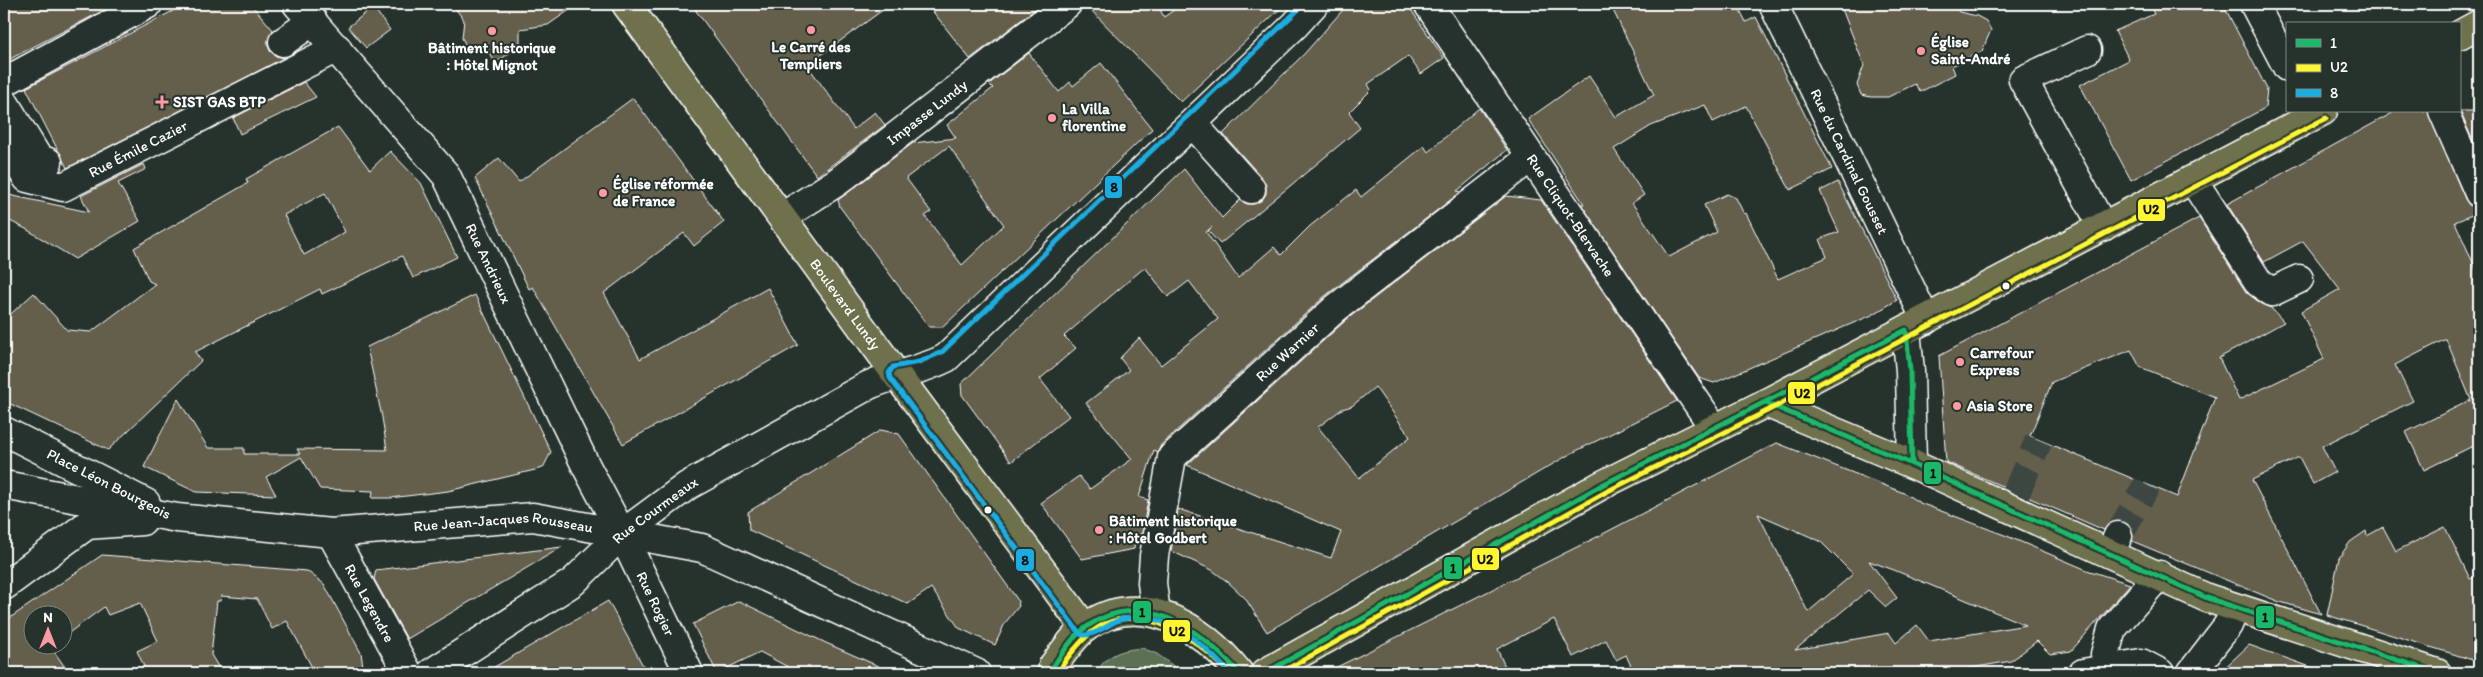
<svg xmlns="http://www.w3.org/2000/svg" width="2483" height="677" font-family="Itim,sans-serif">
<rect width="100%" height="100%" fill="#26332d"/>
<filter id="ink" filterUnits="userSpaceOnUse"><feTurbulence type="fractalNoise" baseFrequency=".02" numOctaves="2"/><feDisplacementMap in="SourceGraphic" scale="10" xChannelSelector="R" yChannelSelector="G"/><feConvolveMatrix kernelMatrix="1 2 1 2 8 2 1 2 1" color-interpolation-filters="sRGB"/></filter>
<g filter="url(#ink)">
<!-- green -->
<path fill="#5c7053" stroke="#aeb8a9" d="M1142,648L1157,654L1183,673H1096C1107,654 1121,650 1142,648Z"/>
<!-- building -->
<g fill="#635e4c" stroke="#fff" fill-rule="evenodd">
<polygon points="4,4 105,4 108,8 4,62"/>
<polygon points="186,4 251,4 273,30 267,43 270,51 276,56 284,58 67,168 26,88"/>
<polygon points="452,4 578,4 548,25 520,29 520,45 496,63 486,49 474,49 465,44 462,38 464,20"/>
<polygon points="691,4 891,4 807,65 854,129 875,112 885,125 817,176"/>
<polygon points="927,4 1042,4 970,59"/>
<polygon points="1085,4 1157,4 1164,17 1182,4 1285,4 1181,102"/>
<polygon points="1348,4 1407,4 1444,58 1421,74 1408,56 1368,84 1371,90 1349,112 1360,128 1220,244 1208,231 1212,227 1206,232 1238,278 1274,247 1281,255 1310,226 1356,190 1361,197 1424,146 1428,152 1479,108 1507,150 1457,191 1461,192 1325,296 1161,445 1158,452 1154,450 1139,497 1148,500 1141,538 1136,535 1134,549 1082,559 1041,503 1079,476 1090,489 1132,459 1086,403 1129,370 1120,358 1139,338 1161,365 1218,319 1189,281 1168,297 1145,267 1064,336 1076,348 1040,379 1069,416 1011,462 962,395 961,384 1184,169 1222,218 1240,200 1247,204 1254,204 1262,200 1266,194 1266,186 1263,179 1223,134 1305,53"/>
<polygon points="1610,4 1737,4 1746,22 1756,17 1832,169 1790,190 1746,106 1713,122 1705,105 1651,126 1614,149 1644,195 1632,203 1669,257 1717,232 1704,205 1727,194 1736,198 1744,214 1746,213 1778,279 1827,257 1820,239 1839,232 1820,191 1838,182 1897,300 1872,315 1714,383 1699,378 1581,204 1584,204 1528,119 1589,76 1616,117 1654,95"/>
<polygon points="1840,4 1955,4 1959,12 1977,16 1986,21 1991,30 1982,51 1952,66 1955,74 1920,92 1915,84 1888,97 1871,97 1861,95 1857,85 1864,65"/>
<polygon points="2149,4 2223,4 2267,89 2265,108 2131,180 2080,85 2129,60 2115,31 2154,14"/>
<polygon points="373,7 390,30 366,48 348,27"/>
<path d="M1029,53L1059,92L1070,82L1073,86L1101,63L1152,129L943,327H929L840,207L838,200L913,143L956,138L947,125L993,88L989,84ZM949,146L1004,225L962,265L925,216L931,212L906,178Z"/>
<polygon points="304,82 316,97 240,134 233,118"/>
<polygon points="633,98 724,222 694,246 684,233 604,293 640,359 768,288 798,345 623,444 533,287 529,289 475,178 499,158 519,182"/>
<path d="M2396,111H2428L2465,199L2470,206L2479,208V212L2455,222L2479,276V443L2424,470L2406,432L2471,400L2446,339L2395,365L2413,401L2322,446L2335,472L2313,484L2299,457L2252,480L2321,614L2277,601L2132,541L2131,528L2124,522L2117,520L2110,523L2104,530L1946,462L1939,356L2199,218L2246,292L2263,305L2271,308L2284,322L2219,358L2239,400L2324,359L2301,311L2340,289L2303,241L2264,262L2227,204ZM2131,350L2140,367L2215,397L2177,497L2030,436L2052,382Z"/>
<polygon points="2460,111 2479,111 2479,155"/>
<path d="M338,127L370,170L390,151L421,183L457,257L413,278L402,256L322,294L320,289L195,352L201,361L108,450L4,401V320L34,293L67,330L91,332L155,284L149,281L134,248L248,183L246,179ZM325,193L345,232L304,255L284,215Z"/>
<polygon points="144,164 146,169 118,183 140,221 75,259 26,229 4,218 4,194 89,212 81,196"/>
<path d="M1506,196L1541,200L1677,401L1570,454L1267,632L1245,598L1228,582L1212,570L1171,551L1178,509L1331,558L1341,532L1187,465L1346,320ZM1375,387L1410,437L1359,478L1318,427L1342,409L1352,406Z"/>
<polygon points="475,295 551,452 543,468 448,491 390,498 372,498 373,491 320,489 301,457 266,477 276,495 196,492 144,467 178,399 208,448 244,448 244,454 300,454 297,449 387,450 382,417 367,347"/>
<polygon points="881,430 899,434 1017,599 1019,606 1005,623 995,645 959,628 931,588 908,604 749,530 748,512"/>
<path d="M1777,443L1904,493L1920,503L2007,536L2087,570L2130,584L2071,651L2050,654L2037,641L2011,661L1960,670L1963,673H1634L1626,655L1616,660L1606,640L1573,657L1554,619L1497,649L1508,673H1325L1599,536ZM1758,514L1820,541L1853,574L1808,612ZM1869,561L1894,570L2026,625L1929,641L1917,625L1896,643L1889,633L1795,650L1868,590L1886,607L1897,598Z"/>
<polygon points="2383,527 2396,551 2445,527 2470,579 2479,575 2479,662 2327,615 2339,558 2350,542 2366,531 2367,536"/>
<polygon points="562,547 407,639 374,579 376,570"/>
<polygon points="102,555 307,571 324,584 361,653 364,673 315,673 287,621 272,629 257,599 221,596 220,601 217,601 211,655 222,673 147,673 137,651 158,641 140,603 108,615 104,607 62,638 62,614 32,614 32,644 54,644 51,647 69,673 4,673 4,622"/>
<polygon points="608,601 647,673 484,673 570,623"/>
<polygon points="739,601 826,643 894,673 799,673 760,652 717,673 693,624"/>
<polygon points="2249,645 2319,670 2319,673 2219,673"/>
</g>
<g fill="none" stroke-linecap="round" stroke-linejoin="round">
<!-- minor-tunnel -->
<g stroke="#3c4742" stroke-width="28" stroke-dasharray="28 14" stroke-linecap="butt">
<polyline points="2016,493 2039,440"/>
<polyline points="2118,536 2147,485"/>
</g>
<!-- minor casing -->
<g stroke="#fff" stroke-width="31">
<g id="minor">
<path id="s1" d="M297,4L446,175L586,466L622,534L689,673"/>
<path id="s2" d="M1428,4L1714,428"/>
<path id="s3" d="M1773,4L1926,320"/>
<polyline points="2254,4 2287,67"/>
<polyline points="283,42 313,21"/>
<polyline points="2087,50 2023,80 2103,227"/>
<polyline points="4,82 148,4"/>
<polyline points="4,102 38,158 48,162"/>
<polyline points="2443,111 2479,193"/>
<polyline points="1193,124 1251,189"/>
<path id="s4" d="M4,142L27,178L63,187L337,48"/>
<polyline points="2193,180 2259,283 2272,292 2299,279"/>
<path id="s5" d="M782,217L837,182L1067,4"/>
<polyline points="1906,330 1910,371 1912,464"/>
<polyline points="4,431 146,503"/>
<path id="s6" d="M4,485L177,518L331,533L533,517L702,548L976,673"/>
<path id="s7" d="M331,533L408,673"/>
<polyline points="2110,553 2118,536"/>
<polyline points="4,586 87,525 142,521"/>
<path id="s8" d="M1156,613L1152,583L1154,556L1172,457L1336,308L1531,157"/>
<polyline points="2107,669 2105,654 2112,629 2159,575"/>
<path id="s9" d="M431,673L573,582L622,534L687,486L869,385C894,374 921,371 946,358L1295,25L1314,4"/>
<polyline points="2083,673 2141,663 2160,673"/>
<polyline points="2191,673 2228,625 2235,608"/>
</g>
</g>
<!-- major casing -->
<g stroke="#fff" stroke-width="31">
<g id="major">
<path id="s10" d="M626,4L896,374L1085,628"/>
<polyline points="2459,35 2479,24"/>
<polyline points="1766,403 1912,464 2207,598 2437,673"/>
<path d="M1052,673L1053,666C1063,653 1073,637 1086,627C1141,587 1203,628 1239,673"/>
<polyline points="1265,673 1602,485 1766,403 2323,111"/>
</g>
</g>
<!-- minor -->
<use href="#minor" stroke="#26332d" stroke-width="28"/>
<!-- major -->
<use href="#major" stroke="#6e714b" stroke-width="28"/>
<!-- bus-1 casing -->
<g stroke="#26332d" stroke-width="9">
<g id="bus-1">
<polyline points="1766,403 1912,464 2207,598 2437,673"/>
<path d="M1052,673L1053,666C1063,653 1072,637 1085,628C1142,587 1200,629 1239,673"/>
<polyline points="1265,673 1602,485 1906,330 1910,371 1912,464"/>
</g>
</g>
<!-- bus-2 casing -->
<g stroke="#26332d" stroke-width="9">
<g id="bus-2">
<path d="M1060,673C1061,663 1074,650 1081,642C1128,591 1193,633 1229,673"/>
<polyline points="1280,673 1606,492 1769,410 2326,118"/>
</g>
</g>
<!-- bus-3 casing -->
<g stroke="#26332d" stroke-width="9">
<path id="bus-3" d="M1229,673C1204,643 1162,607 1119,620C1109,624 1090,639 1080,634L890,378L889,373L893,367L919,362L942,352L1304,4"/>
</g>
<!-- bus-1 -->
<use href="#bus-1" stroke="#1ab969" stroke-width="5"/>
<!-- bus-2 -->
<use href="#bus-2" stroke="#fdf630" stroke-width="5"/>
<!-- bus-3 -->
<use href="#bus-3" stroke="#1aade2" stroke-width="5"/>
</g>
</g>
<!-- markers -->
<g fill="#ff9aa2" stroke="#26332d" stroke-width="2">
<circle cx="811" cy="30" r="5"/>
<circle cx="492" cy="31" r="5"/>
<circle cx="1921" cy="51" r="5"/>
<path d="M159.5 94.5h5v5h5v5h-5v5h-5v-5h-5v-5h5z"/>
<circle cx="1052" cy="118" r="5"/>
<circle cx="603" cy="193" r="5"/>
<circle cx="1960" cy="362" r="5"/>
<circle cx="1957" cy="406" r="5"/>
<circle cx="1099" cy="530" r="5"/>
</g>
<g fill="#fff" stroke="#26332d" stroke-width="2">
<circle cx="2006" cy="286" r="4.5"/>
<circle cx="988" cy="510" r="4.5"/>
</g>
<g text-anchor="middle" stroke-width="4" stroke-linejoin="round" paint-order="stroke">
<!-- poi labels -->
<g font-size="15" font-weight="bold" fill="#fff" stroke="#26332d" text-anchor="start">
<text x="1931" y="47">Église<tspan x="1931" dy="17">Saint-André</tspan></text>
<text x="811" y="52" text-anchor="middle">Le Carré des<tspan x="811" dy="17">Templiers</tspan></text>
<text x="492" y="53" text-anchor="middle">Bâtiment historique<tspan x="492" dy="17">: Hôtel Mignot</tspan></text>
<text x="173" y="107">SIST GAS BTP</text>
<text x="1062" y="114">La Villa<tspan x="1062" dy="17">florentine</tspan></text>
<text x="613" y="189">Église réformée<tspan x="613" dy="17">de France</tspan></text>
<text x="1970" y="358">Carrefour<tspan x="1970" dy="17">Express</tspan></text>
<text x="1967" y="411">Asia Store</text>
<text x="1109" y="526">Bâtiment historique<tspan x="1109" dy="17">: Hôtel Godbert</tspan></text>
</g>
<!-- street labels -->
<g font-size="15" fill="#fff" stroke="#26332d">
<text dy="5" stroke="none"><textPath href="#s5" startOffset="179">Impasse Lundy</textPath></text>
<text dy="5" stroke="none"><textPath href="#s4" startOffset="164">Rue Émile Cazier</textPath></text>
<text dy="5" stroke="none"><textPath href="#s3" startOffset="175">Rue du Cardinal Gousset</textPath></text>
<text dy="5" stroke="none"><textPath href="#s2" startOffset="255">Rue Cliquot-Blervache</textPath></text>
<text dy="5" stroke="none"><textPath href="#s1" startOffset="325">Rue Andrieux</textPath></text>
<text dy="5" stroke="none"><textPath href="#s10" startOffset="372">Boulevard Lundy</textPath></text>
<text dy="5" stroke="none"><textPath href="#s8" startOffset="314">Rue Warnier</textPath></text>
<text transform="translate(109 484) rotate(27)" y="5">Place Léon Bourgeois</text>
<text dy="5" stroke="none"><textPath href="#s9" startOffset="278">Rue Courmeaux</textPath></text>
<text dy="5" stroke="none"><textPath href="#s6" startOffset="504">Rue Jean-Jacques Rousseau</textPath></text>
<text dy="5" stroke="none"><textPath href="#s7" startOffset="80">Rue Legendre</textPath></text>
<text dy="5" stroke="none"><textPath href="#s1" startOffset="704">Rue Rogier</textPath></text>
</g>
</g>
<g stroke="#26332d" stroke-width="2">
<rect x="1104" y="175" width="19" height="24" rx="5" fill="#1aade2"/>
<rect x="2137" y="198" width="29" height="24" rx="5" fill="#fdf630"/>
<rect x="1787" y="381" width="29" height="24" rx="5" fill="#fdf630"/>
<rect x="1923" y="461" width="19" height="24" rx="5" fill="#1ab969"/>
<rect x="1471" y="547" width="29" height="24" rx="5" fill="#fdf630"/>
<rect x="1015" y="548" width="20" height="24" rx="5" fill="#1aade2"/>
<rect x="1443" y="556" width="20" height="24" rx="5" fill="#1ab969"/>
<rect x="1132" y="600" width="20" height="24" rx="5" fill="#1ab969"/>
<rect x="2255" y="605" width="20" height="24" rx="5" fill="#1ab969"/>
<rect x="1162" y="619" width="29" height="24" rx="5" fill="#fdf630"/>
</g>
<g font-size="14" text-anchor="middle" font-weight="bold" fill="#111">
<text x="1114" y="192">8</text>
<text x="2151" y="214">U2</text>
<text x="1802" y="398">U2</text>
<text x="1933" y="478">1</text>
<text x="1485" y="564">U2</text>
<text x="1025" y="565">8</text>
<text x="1453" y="573">1</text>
<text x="1142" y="617">1</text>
<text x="2265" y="622">1</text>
<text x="1177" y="636">U2</text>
</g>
<!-- margin -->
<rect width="2483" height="677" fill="none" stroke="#26332d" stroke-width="20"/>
<rect x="10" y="10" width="2463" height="657" fill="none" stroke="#fff" stroke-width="2" filter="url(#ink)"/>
<!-- legend -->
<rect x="2286" y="22" width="175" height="90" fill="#26332d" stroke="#7d8581"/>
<rect x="2296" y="39" width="25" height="8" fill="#1ab969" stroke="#7d8581"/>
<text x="2330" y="48" font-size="15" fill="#ffffff">1</text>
<rect x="2296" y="64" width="25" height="8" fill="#fdf630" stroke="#7d8581"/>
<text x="2330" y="72" font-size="15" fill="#ffffff">U2</text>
<rect x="2296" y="89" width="25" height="8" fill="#1aade2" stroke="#7d8581"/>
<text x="2330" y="98" font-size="15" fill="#ffffff">8</text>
<!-- north arrow -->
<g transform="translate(48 630)"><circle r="24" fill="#26332d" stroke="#7d8581"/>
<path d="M0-4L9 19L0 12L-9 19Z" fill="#ff9aa2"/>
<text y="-8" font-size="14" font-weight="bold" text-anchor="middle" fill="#ffffff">N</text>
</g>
</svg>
